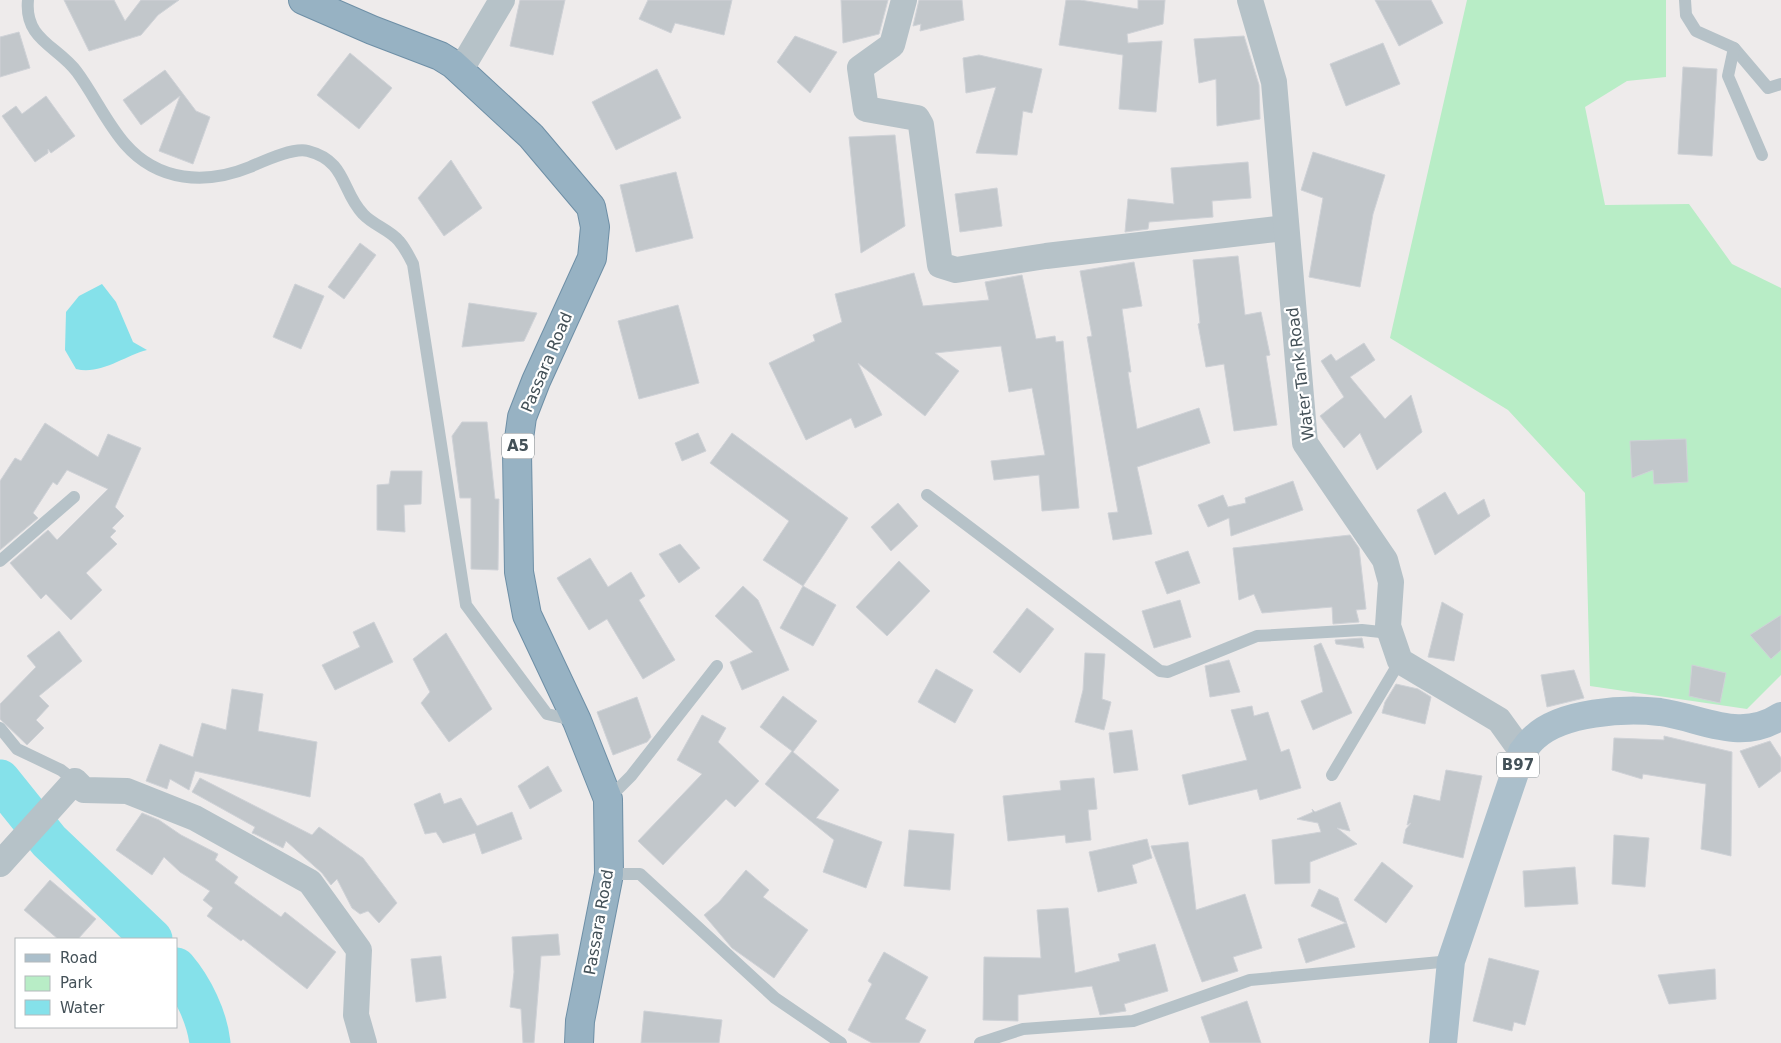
<svg xmlns="http://www.w3.org/2000/svg" width="1781" height="1043" font-family="'DejaVu Sans',sans-serif">
<rect width="100%" height="100%" fill="#eeebeb"/>
<!-- green -->
<polygon fill="#b8edc6" points="1467,0 1666,0 1666,77 1627,81 1585,107 1605,205 1689,204 1732,264 1781,288 1781,675 1747,709 1590,686 1585,493 1508,410 1390,338"/>
<!-- water -->
<path fill="#85e1ea" d="M102,284L116,302L133,342L147,350C124,356 101,375 76,369L65,350L66,312L79,296Z"/>
<g fill="none" stroke-linecap="round" stroke-linejoin="round">
<!-- river -->
<g stroke="#85e1ea" stroke-width="41">
<polyline points="0,780 49,841 152,939"/>
<path d="M176,968C193,988 207,1017 210,1043"/>
</g>
</g>
<!-- building -->
<g fill="#c2c7cb" stroke="#cfd2d7">
<polygon points="64,0 114,0 125,21 141,0 179,0 158,15 141,35 89,51"/>
<polygon points="520,0 565,0 553,55 510,46"/>
<polygon points="648,0 732,0 724,35 675,23 671,33 639,19"/>
<polygon points="841,0 888,0 879,34 843,43"/>
<polygon points="919,0 962,0 964,20 920,31 921,24 913,26"/>
<polygon points="1066,0 1080,0 1138,9 1138,0 1165,0 1163,24 1127,34 1128,43 1162,41 1156,112 1119,109 1123,55 1059,45"/>
<polygon points="1375,0 1431,0 1443,23 1399,46"/>
<polygon points="19,32 30,68 0,77 0,37"/>
<polygon points="795,36 837,52 810,93 777,62"/>
<polygon points="1244,36 1259,85 1260,119 1217,126 1216,79 1199,83 1194,39"/>
<polygon points="1383,43 1400,84 1346,106 1330,64"/>
<polygon points="350,53 392,88 359,129 317,95"/>
<polygon points="979,55 1042,69 1032,113 1023,111 1017,155 976,153 996,87 966,93 963,58"/>
<polygon points="1683,67 1717,69 1712,156 1678,154"/>
<polygon points="657,69 681,118 616,150 592,102"/>
<polygon points="165,70 196,111 210,117 193,164 159,151 180,96 141,125 123,100"/>
<polygon points="46,96 75,136 51,153 48,149 48,153 35,162 2,116 16,106 22,114"/>
<polygon points="895,135 905,226 861,253 849,137"/>
<polygon points="1313,152 1385,175 1373,214 1360,287 1309,277 1323,198 1301,190"/>
<polygon points="451,160 482,208 444,236 418,198"/>
<polygon points="1248,162 1251,198 1212,201 1213,217 1149,222 1148,229 1125,232 1128,199 1174,204 1171,168"/>
<polygon points="676,172 693,238 636,252 620,185"/>
<polygon points="997,188 1002,226 960,232 955,194"/>
<polygon points="360,243 376,255 344,299 328,287"/>
<polygon points="1238,256 1245,315 1261,312 1270,355 1266,356 1277,425 1234,431 1224,364 1206,367 1198,324 1200,323 1193,260"/>
<polygon points="1134,262 1142,306 1122,309 1131,372 1128,372 1137,429 1199,408 1210,443 1137,467 1152,534 1113,540 1108,513 1118,512 1087,337 1092,336 1080,271"/>
<polygon points="914,273 923,306 989,300 985,282 1022,275 1036,339 1055,336 1056,342 1063,341 1079,508 1042,511 1039,475 994,480 991,461 1045,455 1032,388 1009,392 1001,346 935,353 959,371 925,416 858,363 882,415 855,428 851,418 806,440 769,363 815,341 813,335 842,322 835,294"/>
<polygon points="295,284 324,296 301,349 273,337"/>
<polygon points="469,303 537,313 524,341 462,347"/>
<polygon points="678,305 699,383 639,399 618,321"/>
<polygon points="1364,343 1375,360 1350,377 1385,419 1411,395 1422,432 1377,470 1360,433 1344,448 1320,416 1344,397 1321,361 1331,354 1336,361"/>
<polygon points="462,422 487,422 495,499 499,499 498,570 471,569 471,498 460,498 452,436"/>
<polygon points="45,423 98,457 108,434 141,448 115,507 124,516 112,528 116,531 110,537 117,544 86,573 102,590 71,620 46,594 41,599 10,563 48,530 57,540 108,489 67,470 57,485 53,482 33,513 38,518 0,550 0,481 15,458 21,461"/>
<polygon points="698,433 706,451 682,461 675,443"/>
<polygon points="732,433 848,518 803,586 763,560 789,521 710,463"/>
<polygon points="1686,439 1688,482 1654,484 1653,470 1632,478 1630,441"/>
<polygon points="391,471 422,471 421,504 404,505 405,532 377,530 377,485 389,484"/>
<polygon points="1293,481 1303,510 1231,536 1229,518 1208,527 1198,505 1223,495 1228,507 1246,503 1245,498"/>
<polygon points="1445,492 1458,515 1484,499 1490,516 1435,555 1417,510"/>
<polygon points="898,503 918,526 891,551 871,527"/>
<polygon points="1350,535 1359,548 1366,609 1356,610 1359,622 1333,624 1332,607 1262,613 1254,594 1239,600 1233,548"/>
<polygon points="680,544 700,568 679,583 659,554"/>
<polygon points="1188,551 1200,583 1167,594 1155,562"/>
<polygon points="590,558 608,587 631,572 645,596 639,600 675,660 643,679 607,619 589,630 557,578"/>
<polygon points="899,561 930,591 887,636 856,607"/>
<polygon points="743,586 758,600 789,670 742,690 730,662 753,652 715,616"/>
<polygon points="803,586 836,605 813,646 780,628"/>
<polygon points="1180,600 1191,637 1154,648 1142,611"/>
<polygon points="1442,602 1463,614 1454,661 1428,657"/>
<polygon points="1027,608 1054,629 1020,673 993,652"/>
<polygon points="1781,615 1781,650 1771,659 1750,635"/>
<polygon points="374,622 393,662 335,690 322,665 360,647 353,632"/>
<polygon points="59,631 82,661 39,696 49,706 36,720 44,728 27,745 0,719 0,704 36,667 27,656"/>
<polygon points="446,633 492,709 449,742 421,703 430,692 413,659"/>
<polygon points="1362,638 1364,648 1336,644 1335,640"/>
<polygon points="1321,643 1352,713 1313,730 1301,701 1323,692 1314,646"/>
<polygon points="1085,653 1105,654 1102,699 1111,702 1104,730 1075,722 1083,690"/>
<polygon points="1229,660 1240,692 1210,697 1205,666"/>
<polygon points="1692,665 1726,673 1720,703 1689,696"/>
<polygon points="936,669 973,690 955,723 918,702"/>
<polygon points="1574,670 1584,698 1547,707 1541,675"/>
<polygon points="1396,684 1418,689 1431,697 1425,724 1382,713 1385,702"/>
<polygon points="232,689 263,694 258,731 317,742 310,797 195,771 189,790 170,779 167,789 146,781 160,744 193,757 202,723 226,730"/>
<polygon points="783,696 817,721 793,752 839,790 816,818 882,842 866,888 823,872 834,840 765,784 792,751 760,727"/>
<polygon points="637,697 651,737 647,742 613,755 597,712"/>
<polygon points="1252,706 1254,716 1268,712 1281,752 1289,749 1301,788 1260,800 1257,789 1189,805 1182,775 1247,760 1231,710"/>
<polygon points="702,715 726,728 718,742 759,781 735,807 726,799 663,865 638,841 702,774 677,760"/>
<polygon points="1132,730 1138,770 1114,773 1109,733"/>
<polygon points="1664,736 1732,752 1731,856 1701,849 1706,784 1643,774 1642,779 1612,770 1614,738 1664,740"/>
<polygon points="1770,741 1781,758 1781,771 1759,788 1740,751"/>
<polygon points="548,766 562,791 530,809 518,786"/>
<polygon points="1446,770 1482,776 1463,858 1403,843 1406,829 1411,823 1407,825 1414,795 1440,801"/>
<polygon points="200,778 312,835 319,827 363,858 397,903 379,923 368,911 360,914 352,908 337,879 331,885 322,873 286,841 283,848 255,834 252,833 255,827 192,792"/>
<polygon points="1094,778 1097,809 1088,810 1091,840 1066,843 1065,835 1008,841 1003,796 1061,790 1060,781"/>
<polygon points="440,793 444,804 461,798 477,826 512,812 522,839 482,854 475,833 443,843 436,832 425,834 414,804"/>
<polygon points="1340,802 1350,831 1337,828 1357,844 1310,862 1310,883 1275,884 1272,840 1321,832 1318,823 1297,819 1313,812 1312,809 1315,812"/>
<polygon points="142,813 159,820 181,835 218,854 215,860 238,877 234,883 281,917 285,912 336,952 307,989 243,939 241,941 207,916 213,908 203,900 210,891 180,872 164,857 152,875 116,850"/>
<polygon points="909,830 954,834 950,890 904,886"/>
<polygon points="1614,835 1649,838 1645,887 1612,884"/>
<polygon points="1147,839 1152,858 1132,865 1137,883 1098,892 1089,852"/>
<polygon points="1188,842 1196,910 1245,894 1262,948 1233,957 1238,971 1202,982 1151,846"/>
<polygon points="1382,862 1413,886 1386,923 1354,900"/>
<polygon points="1575,867 1578,904 1525,907 1523,871"/>
<polygon points="746,870 769,890 763,897 808,930 774,978 732,948 704,915 719,902"/>
<polygon points="50,880 96,919 78,939 58,939 24,910"/>
<polygon points="1319,889 1338,898 1355,947 1306,963 1298,939 1346,923 1311,906"/>
<polygon points="1068,908 1075,973 1120,961 1118,954 1155,944 1168,991 1124,1004 1126,1011 1100,1015 1092,986 1018,995 1018,1021 983,1020 984,957 1041,958 1037,910"/>
<polygon points="558,934 560,955 541,956 534,1043 523,1043 521,1009 510,1007 514,972 512,937"/>
<polygon points="884,952 928,977 905,1019 926,1030 919,1043 872,1043 848,1030 872,984 868,981"/>
<polygon points="441,956 446,998 416,1002 411,959"/>
<polygon points="1489,958 1539,971 1525,1025 1514,1022 1512,1031 1473,1021"/>
<polygon points="1715,969 1716,999 1669,1004 1658,975"/>
<polygon points="1247,1001 1261,1043 1210,1043 1201,1017"/>
<polygon points="644,1011 722,1020 719,1043 641,1043"/>
</g>
<g fill="none" stroke-linecap="round" stroke-linejoin="round">
<!-- trunk casing -->
<g stroke="#6e8fa6" stroke-width="30">
<polyline id="trunk" points="303,0 372,30 440,56 453,64 531,136 591,207 595,227 592,258 536,381 522,417 517,453 519,572 527,615 577,721 608,799 609,874 580,1021 579,1043"/>
</g>
<!-- service -->
<g stroke="#b6c2c8" stroke-width="12">
<path d="M28,0C24,40 58,46 77,72C94,95 106,122 125,144C158,182 206,185 250,167C264,161 293,147 308,151C347,161 341,191 363,214C373,225 390,230 399,241C405,248 409,256 413,264L466,605L547,714L577,721"/>
<polyline points="1685,0 1686,15 1696,31 1734,48 1768,88 1781,84"/>
<polyline points="1734,48 1728,76 1762,155"/>
<polyline points="927,495 1160,671 1168,672 1257,636 1362,630 1390,633"/>
<polyline points="0,561 74,497"/>
<polyline points="0,728 17,749 61,770 75,781"/>
<polyline points="1332,775 1400,661"/>
<polyline points="608,799 631,776 717,666"/>
<polyline points="609,874 640,874 775,998 841,1043"/>
<polyline points="980,1043 1023,1029 1133,1021 1250,980 1451,961"/>
</g>
<!-- minor -->
<g stroke="#b6c2c8" stroke-width="26">
<polyline points="904,0 892,45 860,68 866,109 917,118 921,125 940,265 956,270 1046,256 1285,228"/>
<polyline points="1250,0 1274,82 1305,443 1385,560 1391,582 1388,626 1400,661 1499,720 1522,752"/>
<polyline points="460,71 502,0"/>
<polyline points="0,864 75,781 84,790 127,791 195,818 310,882 359,950 356,1015 364,1043"/>
</g>
<!-- primary -->
<path stroke="#abbfcb" stroke-width="28" d="M1443,1043L1451,961L1522,752C1526,747 1530,741 1535,737C1562,712 1624,708 1660,712C1703,718 1740,743 1781,716"/>
<!-- trunk -->
<use href="#trunk" stroke="#97b2c3" stroke-width="28"/>
</g>
<g text-anchor="middle" stroke-width="4.5" stroke-linejoin="round" paint-order="stroke">
<!-- shield labels -->
<g fill="#fff" stroke="#7c858a" stroke-width="1">
<rect x="502" y="433.5" width="32" height="25" rx="4"/>
<rect x="1497" y="752.5" width="42" height="25" rx="4"/>
</g>
<g font-size="15" font-weight="bold" fill="#445158">
<text x="518" y="451">A5</text>
<text x="1518" y="770">B97</text>
</g>
<!-- street labels -->
<g font-size="16" fill="#445158" stroke="#fff">
<text transform="translate(546 362) rotate(-67)" y="6">Passara Road</text>
<text transform="translate(1300 374) rotate(-97)" y="6">Water Tank Road</text>
<text transform="translate(598 922) rotate(-80)" y="6">Passara Road</text>
</g>
</g>
<!-- legend -->
<rect x="15" y="938" width="162" height="90" fill="#ffffff" stroke="#b4b9bc"/>
<rect x="25" y="954" width="25" height="8" fill="#abbfcb" stroke="#b4b9bc"/>
<text x="60" y="963" font-size="15" fill="#445158">Road</text>
<rect x="25" y="976" width="25" height="15" fill="#b8edc6" stroke="#b4b9bc"/>
<text x="60" y="988" font-size="15" fill="#445158">Park</text>
<rect x="25" y="1000" width="25" height="15" fill="#85e1ea" stroke="#b4b9bc"/>
<text x="60" y="1013" font-size="15" fill="#445158">Water</text>
</svg>
